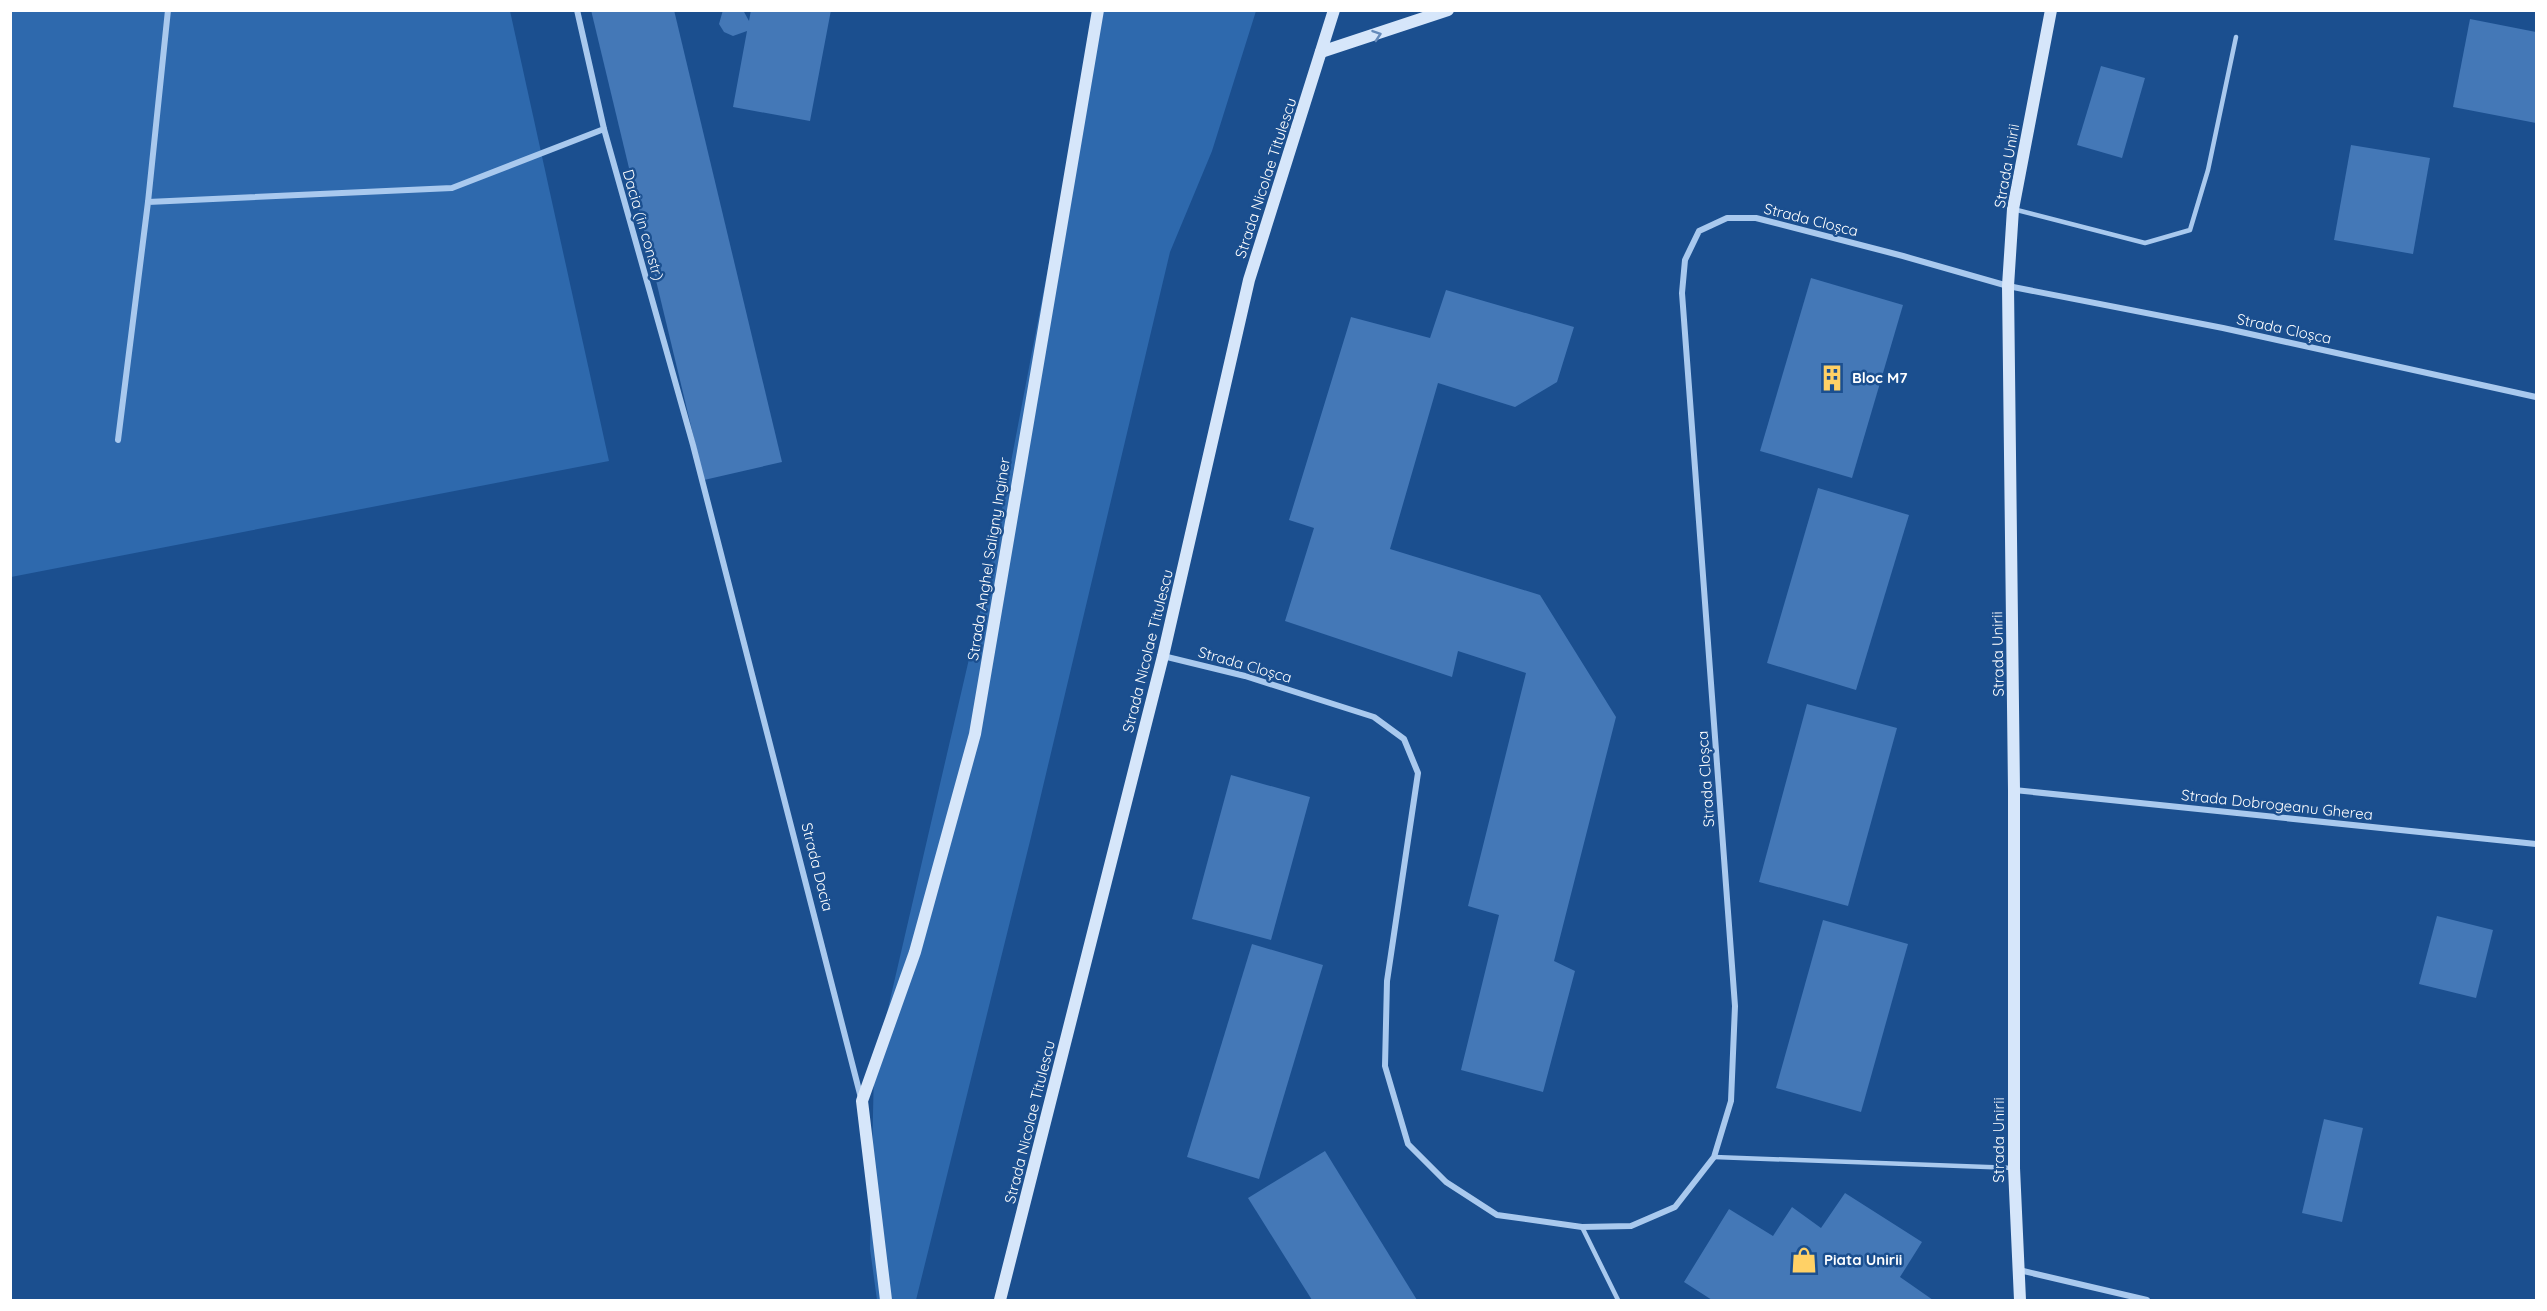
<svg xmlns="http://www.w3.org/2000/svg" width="2547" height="1311" font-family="Quicksand,sans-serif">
<rect width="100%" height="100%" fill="#1b4f8f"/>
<!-- green -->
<g fill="#2e69ad">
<polygon points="11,11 510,11 609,461 11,577"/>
<polygon points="1097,11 1256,11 1212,151 1170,252 1031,837 916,1300 877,1300 870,1249 874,1069 994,551"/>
</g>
<!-- building -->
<g fill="#4478b7">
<polygon points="591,10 674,10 782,462 704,480"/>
<polygon points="723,10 743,10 749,21 751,10 831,10 810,121 733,107 747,31 733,36 724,32 719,24"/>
<polygon points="2470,19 2536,32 2536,123 2453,107"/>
<polygon points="2101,66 2145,78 2122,158 2077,145"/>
<polygon points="2351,145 2430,158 2413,254 2334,240"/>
<polygon points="1811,278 1903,305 1852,478 1760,451"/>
<polygon points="1446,290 1574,327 1557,382 1515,407 1438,383 1390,549 1540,595 1616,717 1554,961 1575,971 1543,1092 1461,1070 1499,915 1468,906 1526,673 1458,651 1452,677 1285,621 1314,528 1289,520 1351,317 1430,338"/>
<polygon points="1818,488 1909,515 1856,690 1767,663"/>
<polygon points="1807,704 1897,728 1848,906 1759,882"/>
<polygon points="1231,775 1310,797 1271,940 1192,919"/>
<polygon points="2437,916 2493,930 2476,998 2419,984"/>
<polygon points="1823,920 1908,944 1861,1112 1776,1088"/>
<polygon points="1252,944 1323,965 1259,1179 1187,1157"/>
<polygon points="2324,1119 2363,1128 2342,1222 2302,1213"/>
<polygon points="1325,1151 1417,1300 1312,1300 1248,1198"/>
<polygon points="1845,1193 1922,1242 1900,1277 1933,1300 1712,1300 1684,1282 1729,1209 1773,1236 1792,1207 1821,1228"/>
</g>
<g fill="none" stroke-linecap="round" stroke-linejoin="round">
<!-- lane -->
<g stroke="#a9c9ee" stroke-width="4.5">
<polyline points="2013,209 2145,243 2190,230 2208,170 2236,37"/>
<polyline points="1714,1157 2014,1168"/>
<polyline points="1582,1227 1618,1300"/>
</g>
<!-- street -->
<g stroke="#a9c9ee" stroke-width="6">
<polyline points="577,10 604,129 693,445 861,1098"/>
<polyline points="148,202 168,10"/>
<polyline points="118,440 148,202 452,188 604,129"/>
<polyline points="1163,656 1245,676 1374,717 1404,739 1418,773 1387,981 1385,1066 1408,1144 1446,1182 1497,1215 1582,1227 1631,1226 1675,1207 1714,1157 1731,1101 1735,1006 1682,293 1685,260 1699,231 1727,218 1756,218 1903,256 2008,286 2223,328 2536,397"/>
<polyline points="2014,790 2536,844"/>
<polyline points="2019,1270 2147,1300"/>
</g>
<!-- secondary -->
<g stroke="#d6e6fa" stroke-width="12">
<polyline points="1321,52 1448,10"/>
<polyline points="886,1300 862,1101 915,952 975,734 1098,10"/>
<polyline points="1000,1300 1163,656 1249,280 1334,10"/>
<polyline points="2020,1300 2014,1168 2014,790 2008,286 2013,209 2051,10"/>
</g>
</g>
<!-- one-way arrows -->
<defs><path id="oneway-chevron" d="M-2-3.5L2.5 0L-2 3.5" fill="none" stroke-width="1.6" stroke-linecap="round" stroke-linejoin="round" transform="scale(1.5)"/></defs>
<use stroke="#668bba" href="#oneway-chevron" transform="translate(1377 35) rotate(-19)"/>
<!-- icons -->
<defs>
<g id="building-bare" transform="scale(2.07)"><path d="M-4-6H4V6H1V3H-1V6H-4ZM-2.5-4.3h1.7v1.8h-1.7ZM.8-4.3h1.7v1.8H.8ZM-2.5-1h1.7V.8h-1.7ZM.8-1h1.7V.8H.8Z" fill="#ffd166" stroke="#1b4f8f" stroke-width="2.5" paint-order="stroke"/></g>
<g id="shop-bare" transform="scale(2.07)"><path d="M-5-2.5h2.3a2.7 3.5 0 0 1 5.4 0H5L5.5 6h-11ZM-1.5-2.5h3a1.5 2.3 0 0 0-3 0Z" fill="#ffd166" stroke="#1b4f8f" stroke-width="2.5" paint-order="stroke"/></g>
</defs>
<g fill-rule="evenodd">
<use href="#building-bare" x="1832" y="378"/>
<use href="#shop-bare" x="1804" y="1260"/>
</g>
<g text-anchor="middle" stroke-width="5" stroke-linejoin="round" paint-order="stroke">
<!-- street labels -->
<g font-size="15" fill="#fff" stroke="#1b4f8f">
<text transform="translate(2007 166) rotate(-80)" y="5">Strada Unirii</text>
<text transform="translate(1266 178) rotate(-72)" y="5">Strada Nicolae Titulescu</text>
<text transform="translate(1811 220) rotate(14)" y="5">Strada Cloșca</text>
<text transform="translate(643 225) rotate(74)" y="5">Dacia (in constr)</text>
<text transform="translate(2284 329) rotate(12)" y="5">Strada Cloșca</text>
<text transform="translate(989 559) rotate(-81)" y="5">Strada Anghel Saligny Inginer</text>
<text transform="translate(1148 651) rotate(-76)" y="5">Strada Nicolae Titulescu</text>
<text transform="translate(1998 654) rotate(-91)" y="5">Strada Unirii</text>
<text transform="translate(1245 665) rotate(16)" y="5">Strada Cloșca</text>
<text transform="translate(1706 779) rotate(-94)" y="5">Strada Cloșca</text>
<text transform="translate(2277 805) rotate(6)" y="5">Strada Dobrogeanu Gherea</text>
<text transform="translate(817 867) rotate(76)" y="5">Strada Dacia</text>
<text transform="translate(1030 1122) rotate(-76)" y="5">Strada Nicolae Titulescu</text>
<text transform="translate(1999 1140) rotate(-90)" y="5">Strada Unirii</text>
</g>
<!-- poi labels -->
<g font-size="15" font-weight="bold" fill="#fff" stroke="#1b4f8f" text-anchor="start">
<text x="1852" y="383">Bloc M7</text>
<text x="1824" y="1265">Piata Unirii</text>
</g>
</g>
<!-- border -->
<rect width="2547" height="1311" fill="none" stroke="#ffffff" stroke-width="24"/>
</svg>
